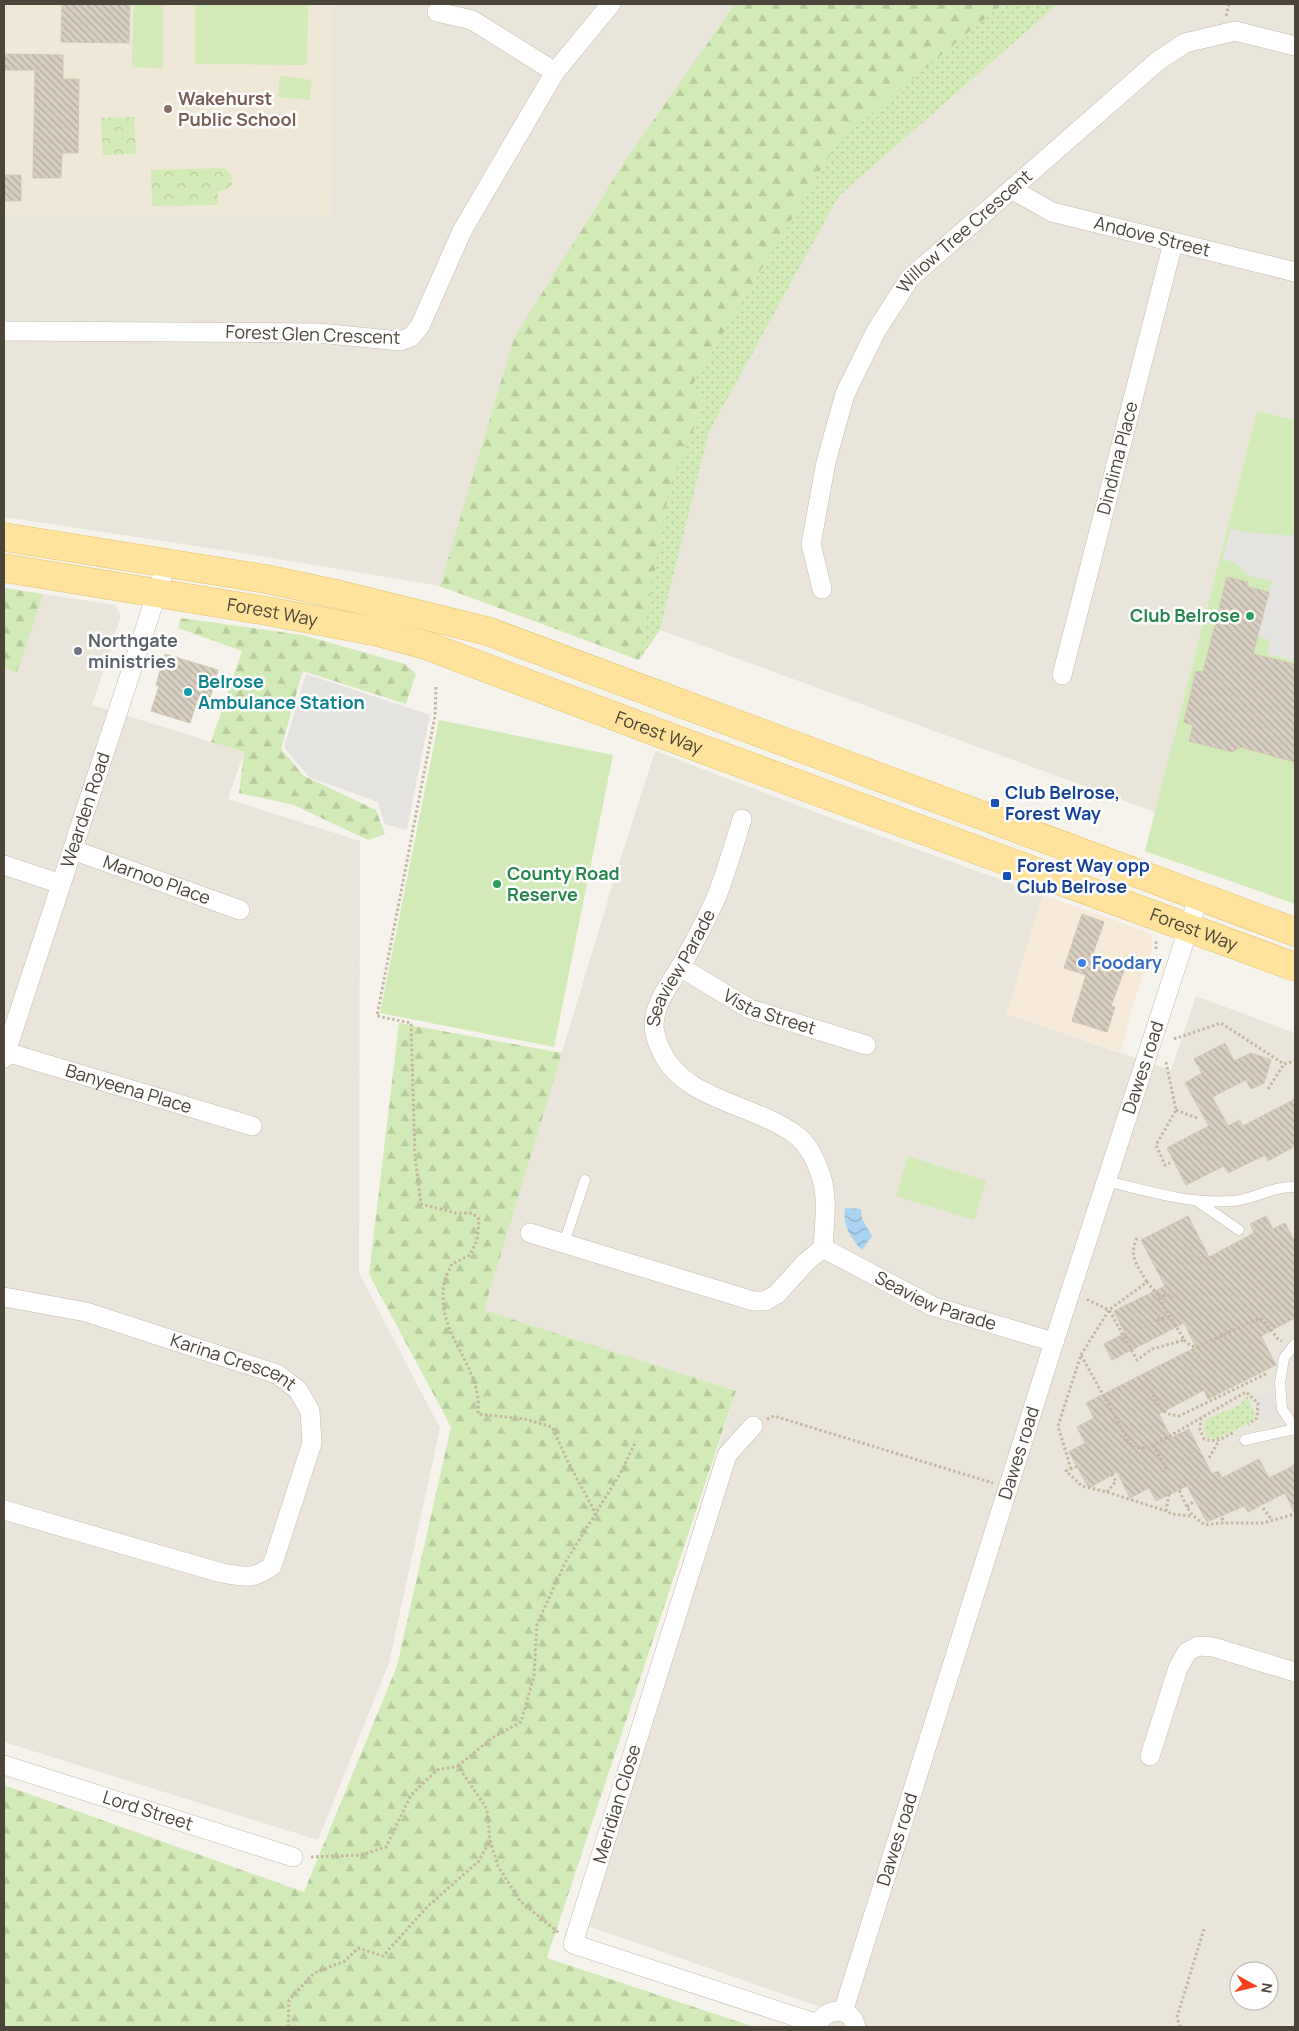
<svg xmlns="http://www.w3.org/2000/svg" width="1299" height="2031" font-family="Manrope,sans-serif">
<defs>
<pattern id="grass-dots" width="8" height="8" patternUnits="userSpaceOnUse" patternTransform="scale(1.25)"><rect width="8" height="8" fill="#d2eab5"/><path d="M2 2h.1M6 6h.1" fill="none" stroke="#b6ca9c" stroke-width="1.8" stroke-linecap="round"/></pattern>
<pattern id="forest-firs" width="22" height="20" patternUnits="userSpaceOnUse" patternTransform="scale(1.25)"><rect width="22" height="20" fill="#d2eab5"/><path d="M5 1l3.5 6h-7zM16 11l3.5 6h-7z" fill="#b6ca9c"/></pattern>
<pattern id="park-crowns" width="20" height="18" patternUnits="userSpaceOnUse" patternTransform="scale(1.25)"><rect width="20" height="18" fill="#d2eab5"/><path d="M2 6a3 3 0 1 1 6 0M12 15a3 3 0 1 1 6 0" fill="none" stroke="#b6ca9c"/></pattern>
<pattern id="water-waves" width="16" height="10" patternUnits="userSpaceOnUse" patternTransform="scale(1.25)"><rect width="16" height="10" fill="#a9d4f2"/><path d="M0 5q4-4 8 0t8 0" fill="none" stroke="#8caec5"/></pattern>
<pattern id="building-back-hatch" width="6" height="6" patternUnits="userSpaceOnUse" patternTransform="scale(1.25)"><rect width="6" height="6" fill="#d8cfc1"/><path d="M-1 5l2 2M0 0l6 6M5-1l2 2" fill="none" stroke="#b1aa9e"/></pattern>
</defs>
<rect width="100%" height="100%" fill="#f6f3ec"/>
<!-- residential -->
<g fill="#eae5da" fill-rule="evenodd">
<polygon points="4,4 735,4 625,161 514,338 440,586 229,551 4,517"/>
<polygon points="1058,4 1295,4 1295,420 1257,411 1155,812 660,630 709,432 839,196"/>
<polygon points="4,588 115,605 121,616 92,705 244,752 228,799 360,841 359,1273 440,1428 389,1663 318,1840 4,1742"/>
<path d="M655,751L828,817L1043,895L1007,1014L1171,1070L1196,996L1295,1033V2027H827L820,2007L571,1920L736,1391L484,1310L617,870ZM1239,1971H1269V2001H1239Z"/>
</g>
<!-- commercial -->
<polygon fill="#f7ead8" points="1043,895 1150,933 1153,945 1132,1008 1121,1052 1006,1014"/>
<!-- education -->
<polygon fill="#efe8d6" points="4,4 333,4 332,216 4,215"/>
<!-- grass -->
<g fill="url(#grass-dots)">
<polygon points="735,4 1058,4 839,196 709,432 660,630 639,660 440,586 514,338 625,161"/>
<polygon points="1247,1396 1254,1412 1254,1420 1217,1439 1207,1437 1203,1428 1207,1419 1240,1405"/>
</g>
<!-- forest -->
<g fill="url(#forest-firs)">
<polygon points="735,4 1002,4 837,143 692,385 704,403 669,489 639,660 440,586 514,338 625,161"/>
<polygon points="4,588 43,594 17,672 4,668"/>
<polygon points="181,618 302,635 405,664 416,674 406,704 306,672 302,673 281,749 304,776 376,810 385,834 368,840 294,805 239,793 244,752 211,742 242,651 178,628"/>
<polygon points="399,1023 562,1053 484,1310 736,1391 547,1958 754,2027 4,2027 4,1785 304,1892 397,1666 451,1427 369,1274"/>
</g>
<!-- park -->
<g fill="url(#park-crowns)">
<polygon points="134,117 136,154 103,155 101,118"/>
<polygon points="225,168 231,175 232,185 226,190 218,191 218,205 152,206 151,170"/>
</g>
<!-- pitch -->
<g fill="#d2eab5">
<polygon points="133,4 163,4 163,68 132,67"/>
<polygon points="195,4 308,4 307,65 195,64"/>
<polygon points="280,76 312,80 309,100 278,97"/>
<polygon points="1257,411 1295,420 1295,904 1145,851"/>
<polygon points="439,720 613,755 554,1047 380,1013"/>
<polygon points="908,1156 986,1181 974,1220 896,1196"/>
</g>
<!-- parking -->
<g fill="#e5e3e0">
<polygon points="1231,528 1244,532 1295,536 1295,661 1267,654 1270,640 1257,636 1272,581 1250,576 1235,563 1222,559"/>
<polygon points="306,674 430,715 407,830 384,824 378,802 309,777 284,747"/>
<polygon points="1271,1393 1278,1416 1261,1421 1254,1398"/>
</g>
<!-- water -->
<path fill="url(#water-waves)" d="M845,1208L861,1209L862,1219L872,1236L862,1250C851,1239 842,1224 845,1208Z"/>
<!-- building -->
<g fill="url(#building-back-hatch)" stroke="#d3c7b4">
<polygon points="62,4 130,4 129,43 61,42"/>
<polygon points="4,54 63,55 63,79 79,79 78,153 62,153 61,178 33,178 35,70 4,70"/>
<rect x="4" y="175" width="17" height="26"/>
<polygon points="1227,577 1248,582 1247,587 1269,592 1253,654 1295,664 1295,762 1240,747 1232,752 1189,741 1193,725 1184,722 1196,671 1203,672"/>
<polygon points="165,654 218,670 209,702 198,698 190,723 151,711 159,686 156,685"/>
<polygon points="1082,914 1104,922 1092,956 1125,968 1111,1006 1115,1007 1107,1032 1072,1021 1086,975 1064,968"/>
<polygon points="1225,1043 1234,1061 1251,1053 1271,1060 1264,1083 1251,1089 1246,1080 1212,1097 1228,1126 1240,1120 1243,1126 1295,1099 1295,1146 1268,1161 1265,1155 1228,1173 1224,1166 1186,1185 1167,1148 1209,1126 1185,1083 1202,1073 1194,1059"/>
<polygon points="1188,1216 1209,1257 1254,1233 1250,1224 1266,1216 1273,1229 1285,1223 1295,1242 1295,1318 1261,1336 1276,1365 1208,1399 1204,1390 1159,1414 1171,1438 1189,1429 1212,1474 1218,1471 1222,1478 1259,1459 1269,1478 1295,1465 1295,1514 1285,1493 1248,1512 1244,1506 1207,1522 1187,1486 1156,1501 1149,1488 1130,1498 1117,1472 1089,1488 1069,1452 1085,1443 1077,1427 1094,1418 1086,1403 1196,1347 1184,1323 1112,1360 1104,1344 1125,1333 1114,1311 1165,1286 1141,1240"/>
</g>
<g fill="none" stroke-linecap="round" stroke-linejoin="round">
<!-- lane casing -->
<g stroke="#c2bbae" stroke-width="11">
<g id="lane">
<path d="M1106,1181C1147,1191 1189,1204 1232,1201C1253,1200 1272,1186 1295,1187"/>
<polyline points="1197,1201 1239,1230"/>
<polyline points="564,1243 585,1180"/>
<polyline points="1295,1344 1284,1358 1280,1383 1282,1409 1295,1428"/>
<polyline points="1245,1440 1295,1429"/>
</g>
</g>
<!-- street casing -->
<g stroke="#c2bbae" stroke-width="20">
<g id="street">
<polyline points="437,12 472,20 555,72"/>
<path id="s1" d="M1013,190L1052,212L1295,272"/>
<polyline points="4,331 319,333 400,341 411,337 420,326 462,231 555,72 611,4"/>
<path id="s2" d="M822,589L811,544L826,462L845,394L876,331L910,278L1158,61L1185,43L1235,31L1295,46"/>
<path id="s3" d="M1062,675L1173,243"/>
<path id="s4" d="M73,850L240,910"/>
<polyline points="4,865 61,884"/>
<path id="s5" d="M680,967L750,1009L866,1045"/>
<path id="s6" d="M6,1052L252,1126"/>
<path id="s7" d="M4,1058L167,562"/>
<path id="s8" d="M530,1233L753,1301H765L777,1294L806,1262L823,1248C824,1225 829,1196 820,1173C816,1160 807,1143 796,1135C755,1104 682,1100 661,1050C657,1042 654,1033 654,1024C655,1002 670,984 681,966C693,944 706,921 716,898C726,873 734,845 742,819"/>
<path id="s9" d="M823,1248L932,1306L1054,1342"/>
<path id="s10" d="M4,1297L86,1312L277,1374L298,1390L310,1411L312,1443L272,1566C252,1580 246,1577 222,1573L4,1510"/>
<polyline points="753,1426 727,1455 573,1944 818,2024"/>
<polyline points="1150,1756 1178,1668 1187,1652 1198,1646 1213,1647 1295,1672"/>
<path id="s11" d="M4,1765L293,1857"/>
<path id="s12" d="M843,2012L1054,1342L1199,896"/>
<path d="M817,2027C823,2007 851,2005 856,2027"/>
</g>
</g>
<!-- primary casing -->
<g stroke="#e6c16a" stroke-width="29">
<g id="primary">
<polyline points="4,537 266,579 341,595 487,631 1295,932"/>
<path id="s13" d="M4,568L267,611L378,632L425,645L683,742L1295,967"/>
</g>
</g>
<!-- path -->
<g stroke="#c4b79f" stroke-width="3" stroke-dasharray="2.5 2.5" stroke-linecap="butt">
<polyline points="1226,16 1229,4"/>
<path d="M436,687L435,716L377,1016L411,1023L415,1157L421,1204L456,1213H472L479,1219L477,1240L470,1255L452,1264C449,1270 445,1278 444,1285C436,1338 483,1364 478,1414L525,1419L552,1427L568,1462L596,1514"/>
<polyline points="1156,949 1156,940"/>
<polyline points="1174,1039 1221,1023 1284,1064 1295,1061"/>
<polyline points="1166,1062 1176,1110 1156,1145 1165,1165 1170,1163"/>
<polyline points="1268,1089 1284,1064"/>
<polyline points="1176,1110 1197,1118"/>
<path d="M1137,1238C1128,1257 1138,1266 1147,1282"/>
<path d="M1158,1295L1147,1282L1109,1310L1137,1360L1152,1349L1184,1340C1176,1324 1165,1312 1158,1295L1174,1296"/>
<polyline points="1157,1320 1170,1317"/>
<polyline points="1184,1340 1191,1346 1198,1347 1255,1320 1262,1319 1278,1339 1282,1341"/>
<polyline points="1081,1355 1109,1310 1086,1299"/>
<path d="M1151,1390C1159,1406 1160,1414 1179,1416L1268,1373"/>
<path d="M1201,1418L1200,1430L1204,1439C1217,1443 1222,1439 1234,1432"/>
<polyline points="767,1419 774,1416 993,1483"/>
<polyline points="1153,1445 1167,1470"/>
<polyline points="1209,1458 1218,1442"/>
<polyline points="1077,1466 1066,1471 1082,1486 1107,1492 1166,1511"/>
<polyline points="1071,1469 1058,1426 1081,1355 1132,1447 1149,1448 1246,1392 1258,1403 1257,1418 1248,1424"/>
<path d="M1184,1482L1179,1489C1186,1507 1189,1514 1205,1525L1220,1523H1263L1295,1514"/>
<polyline points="1107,1492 1116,1481 1111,1473"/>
<polyline points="1169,1494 1166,1511 1172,1514 1191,1516"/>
<polyline points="1187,1507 1193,1502"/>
<polyline points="1263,1508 1272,1520"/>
<polyline points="1222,1518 1224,1523"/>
<polyline points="458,1766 492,1738 521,1722 534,1676 537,1624 565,1563 620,1474 636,1441"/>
<polyline points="311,1857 361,1855 386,1847 411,1795 437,1770 458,1766 487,1809 490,1840 498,1866 520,1901 559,1933"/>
<polyline points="288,2027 289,2000 314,1973 345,1961 358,1948 383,1956 428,1906 479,1861 490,1840"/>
<polyline points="1180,2027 1177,2017 1204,1929"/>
</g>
<!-- lane -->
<use href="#lane" stroke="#fff" stroke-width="10"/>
<!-- street -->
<use href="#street" stroke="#fff" stroke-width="19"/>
<!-- primary -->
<use href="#primary" stroke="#ffe39c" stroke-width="28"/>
</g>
<!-- markers -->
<circle fill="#8d6e63" stroke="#fff" stroke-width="2" cx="168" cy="109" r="5"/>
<g fill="#2e9e5b" stroke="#fff" stroke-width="2">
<circle cx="1250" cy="616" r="5"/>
<circle cx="497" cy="884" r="5"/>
</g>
<circle fill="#6b7280" stroke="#fff" stroke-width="2" cx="78" cy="651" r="5"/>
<circle fill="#0f9aa8" stroke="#fff" stroke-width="2" cx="188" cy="692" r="5"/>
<g fill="#1a4fb4" stroke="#fff" stroke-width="2">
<rect x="990" y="798" width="10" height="10" rx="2.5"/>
<rect x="1002" y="871" width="10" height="10" rx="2.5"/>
</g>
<circle fill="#3f7fe0" stroke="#fff" stroke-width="2" cx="1082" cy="963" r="5"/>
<g text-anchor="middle" stroke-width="5" stroke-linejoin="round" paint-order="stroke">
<!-- education labels -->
<g font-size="18" font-weight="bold" fill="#785e54" stroke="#fff" text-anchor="start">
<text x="178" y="105">Wakehurst<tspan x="178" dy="21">Public School</tspan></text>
</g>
<!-- street labels -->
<g font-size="18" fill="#4b4439" stroke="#fff">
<text dy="6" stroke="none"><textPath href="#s2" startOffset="405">Willow Tree Crescent</textPath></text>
<text dy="6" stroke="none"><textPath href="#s1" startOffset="148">Andove Street</textPath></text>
<text transform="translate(313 335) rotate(2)" y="6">Forest Glen Crescent</text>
<text dy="6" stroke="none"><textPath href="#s3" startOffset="224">Dindima Place</textPath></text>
<text dy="6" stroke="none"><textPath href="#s13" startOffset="272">Forest Way</textPath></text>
<text dy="6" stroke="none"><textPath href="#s13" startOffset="678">Forest Way</textPath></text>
<text dy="6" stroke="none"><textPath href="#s7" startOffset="261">Wearden Road</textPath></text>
<text dy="6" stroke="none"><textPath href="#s4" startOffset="89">Marnoo Place</textPath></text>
<text dy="6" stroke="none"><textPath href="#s13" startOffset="1248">Forest Way</textPath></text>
<text dy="6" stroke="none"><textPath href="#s8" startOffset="698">Seaview Parade</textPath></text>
<text dy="6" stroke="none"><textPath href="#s5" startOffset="101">Vista Street</textPath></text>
<text dy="6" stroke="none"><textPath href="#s12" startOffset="991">Dawes road</textPath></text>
<text dy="6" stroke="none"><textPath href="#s6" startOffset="128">Banyeena Place</textPath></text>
<text dy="6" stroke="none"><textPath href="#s9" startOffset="125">Seaview Parade</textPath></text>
<text dy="6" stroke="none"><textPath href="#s10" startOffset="239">Karina Crescent</textPath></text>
<text dy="6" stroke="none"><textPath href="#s12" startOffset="586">Dawes road</textPath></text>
<text transform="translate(617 1804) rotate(-73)" y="6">Meridian Close</text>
<text dy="6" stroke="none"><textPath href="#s11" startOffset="151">Lord Street</textPath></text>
<text dy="6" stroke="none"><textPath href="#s12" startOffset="181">Dawes road</textPath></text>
</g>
<!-- leisure labels -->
<g font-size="18" font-weight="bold" fill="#27864d" stroke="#fff" text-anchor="end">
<text x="1240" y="622">Club Belrose</text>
<text x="507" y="880" text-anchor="start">County Road<tspan x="507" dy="21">Reserve</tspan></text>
</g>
<!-- worship labels -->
<g font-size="18" font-weight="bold" fill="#5b616d" stroke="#fff" text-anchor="start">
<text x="88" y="647">Northgate<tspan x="88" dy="21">ministries</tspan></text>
</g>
<!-- culture labels -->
<g font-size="18" font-weight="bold" fill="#0d838f" stroke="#fff" text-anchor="start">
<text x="198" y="688">Belrose<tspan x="198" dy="21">Ambulance Station</tspan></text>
</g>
<!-- transit labels -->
<g font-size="18" font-weight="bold" fill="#164399" stroke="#fff" text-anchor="start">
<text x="1005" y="799">Club Belrose,<tspan x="1005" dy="21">Forest Way</tspan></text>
<text x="1017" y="872">Forest Way opp<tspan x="1017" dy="21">Club Belrose</tspan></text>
</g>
<!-- shop labels -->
<g font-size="18" font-weight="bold" fill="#366cbe" stroke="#fff" text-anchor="start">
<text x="1092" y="969">Foodary</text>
</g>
</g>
<!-- border -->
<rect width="1299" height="2031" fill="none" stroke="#4b4439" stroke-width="10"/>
<!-- north arrow -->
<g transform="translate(1254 1986) rotate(98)"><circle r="24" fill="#ffffff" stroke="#b7b4b0"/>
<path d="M0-4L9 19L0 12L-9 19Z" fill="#fc3f1d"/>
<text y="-8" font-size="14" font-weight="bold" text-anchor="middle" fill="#4b4439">N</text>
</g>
</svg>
